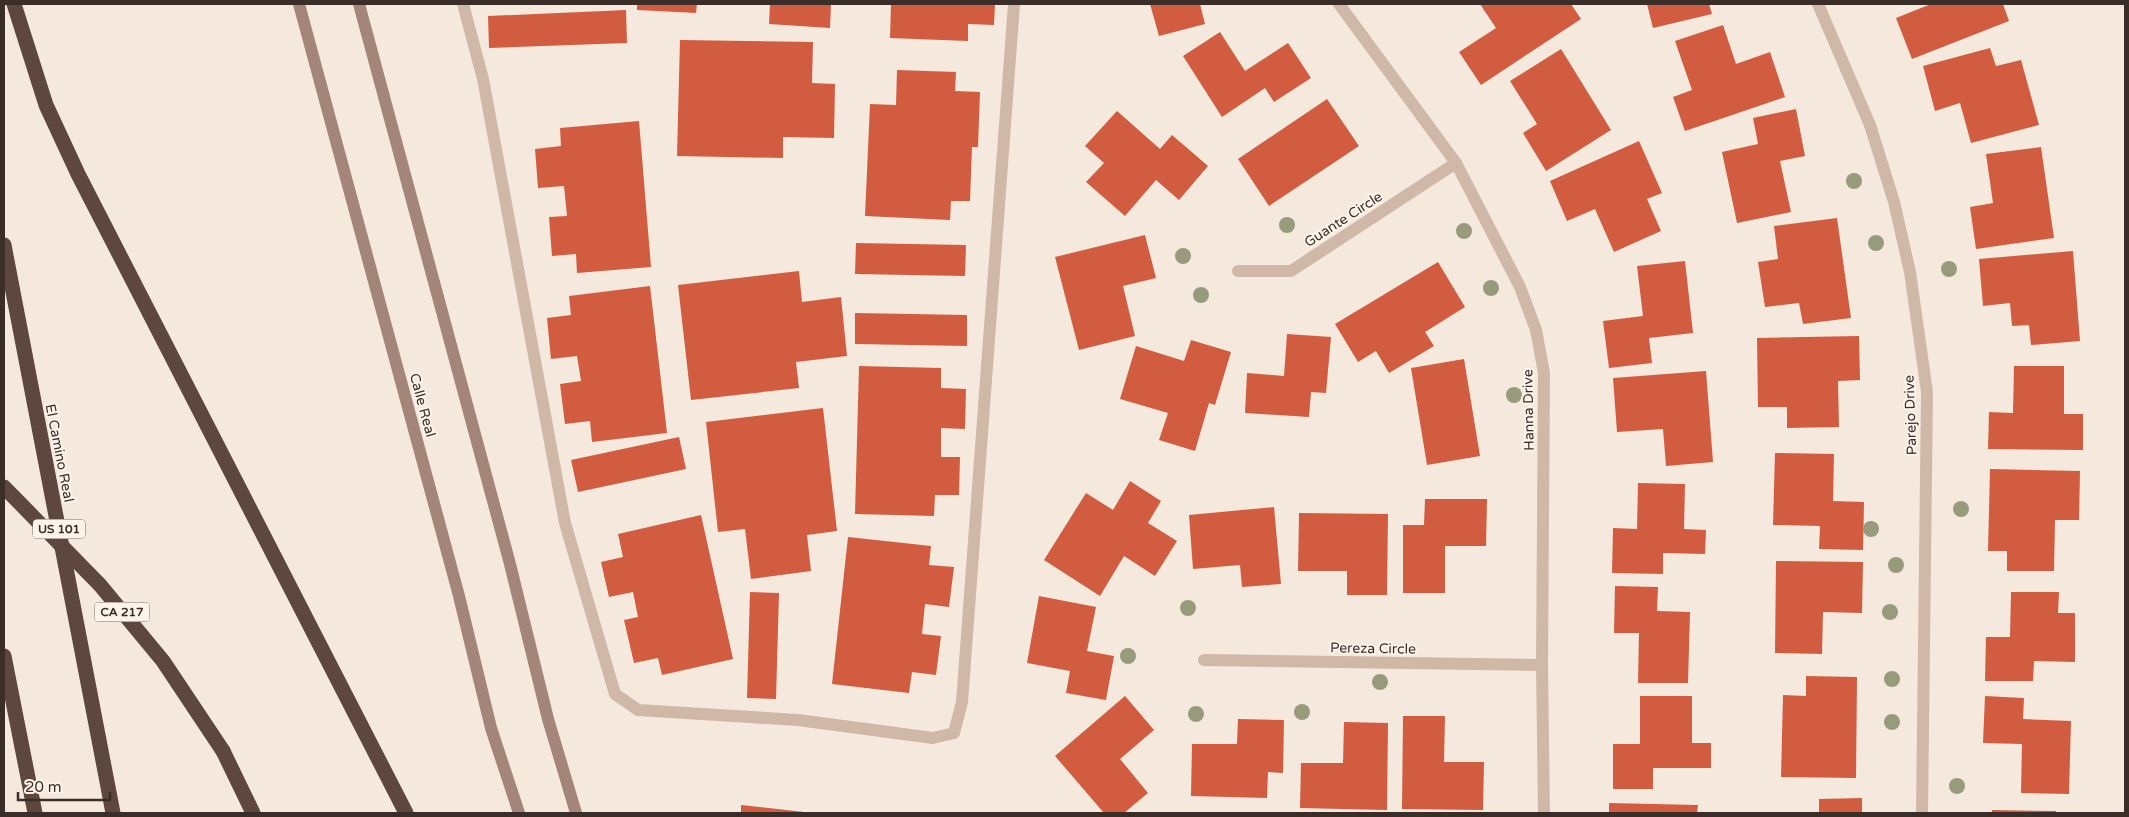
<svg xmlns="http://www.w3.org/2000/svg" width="2129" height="817" font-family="'Varela Round',sans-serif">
<rect width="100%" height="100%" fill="#f5e9de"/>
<!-- building -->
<g fill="#d25c3f">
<polygon points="637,4 697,4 696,13 637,10"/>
<polygon points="770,4 831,4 830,28 769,24"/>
<polygon points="891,4 995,4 994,25 968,24 968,41 890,38"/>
<polygon points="1150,4 1200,4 1205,24 1159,36"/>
<polygon points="1480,4 1571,4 1581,19 1481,85 1459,52 1496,28"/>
<polygon points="1647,4 1709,4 1712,14 1653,28"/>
<polygon points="1931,4 2003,4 2009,21 1912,59 1896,18"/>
<polygon points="626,10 627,43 489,48 488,16"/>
<polygon points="1723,25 1736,64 1770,52 1785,97 1685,131 1673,97 1692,90 1675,41"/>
<polygon points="1220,32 1245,71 1288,43 1311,78 1274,102 1265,88 1222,117 1183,56"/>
<polygon points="680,40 813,42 812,83 835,84 834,138 783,137 783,158 677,156"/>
<polygon points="1990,48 1996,66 2021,60 2039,125 1971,143 1960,103 1935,111 1923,66"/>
<polygon points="1561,49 1611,130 1546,171 1523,133 1537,124 1510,81"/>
<polygon points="897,70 956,72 955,91 980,92 978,147 972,147 970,201 951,201 950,220 865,216 870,104 896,105"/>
<polygon points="1327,99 1359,146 1269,206 1238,159"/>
<polygon points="1796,109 1805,156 1780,161 1791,212 1737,223 1722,152 1758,144 1753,118"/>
<polygon points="1117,111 1160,149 1172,135 1208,166 1179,200 1156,180 1125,216 1086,182 1104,163 1085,146"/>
<polygon points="639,121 651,267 577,273 576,254 552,256 549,217 567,216 564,186 538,188 535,149 561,146 560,128"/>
<polygon points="1639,141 1662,193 1647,199 1661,231 1614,252 1595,209 1567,221 1550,181"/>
<polygon points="2041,147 2054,238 1976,249 1970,207 1993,203 1986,154"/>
<polygon points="1837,218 1851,318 1803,324 1799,303 1765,307 1758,262 1778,259 1774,226"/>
<polygon points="1145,235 1156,278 1123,286 1135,336 1079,350 1055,257"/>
<polygon points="856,243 966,245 965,276 855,274"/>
<polygon points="2073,251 2080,341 2031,345 2029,325 2012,326 2010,303 1983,306 1979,259"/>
<polygon points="1685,261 1693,333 1649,338 1652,363 1609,368 1603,321 1643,316 1637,266"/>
<polygon points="1438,262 1465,307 1425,332 1434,346 1389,373 1376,351 1358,362 1335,324"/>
<polygon points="799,271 802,302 841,297 847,356 796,362 799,388 691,400 678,285"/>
<polygon points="650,286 667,433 592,442 590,421 565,424 560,384 581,381 577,356 551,359 547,318 571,315 569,296"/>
<polygon points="855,313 967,315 967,346 855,344"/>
<polygon points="1287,334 1331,337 1326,393 1311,392 1309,417 1245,413 1247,373 1284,376"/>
<polygon points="1859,336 1860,380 1838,381 1839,427 1787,428 1787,407 1758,407 1757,338"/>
<polygon points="1191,340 1231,352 1215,405 1209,403 1195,451 1159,440 1168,413 1120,399 1136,346 1184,361"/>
<polygon points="1464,359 1480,456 1427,465 1411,368"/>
<polygon points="859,366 941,368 941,388 966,389 965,429 941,428 941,457 960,457 959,495 935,495 934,516 855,514"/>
<polygon points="2014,366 2064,366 2064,414 2083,414 2083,450 1988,449 1989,412 2013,413"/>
<polygon points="1706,371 1713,462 1666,466 1663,429 1617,432 1613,378"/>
<polygon points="823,408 837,531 807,535 811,571 751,579 745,529 718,532 706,422"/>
<polygon points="679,437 686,469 578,492 571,460"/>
<polygon points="1775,453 1834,454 1833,501 1864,502 1863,550 1819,549 1820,526 1773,525"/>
<polygon points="1990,469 2080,471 2079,520 2055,520 2054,571 2007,571 2007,551 1988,551"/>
<polygon points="1130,481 1161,501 1148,523 1177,541 1155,576 1124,556 1100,596 1044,560 1086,493 1113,510"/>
<polygon points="1638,483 1685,484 1684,529 1706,530 1705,554 1663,553 1663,574 1612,573 1613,528 1637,529"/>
<polygon points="1425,499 1487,499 1486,546 1445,546 1445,593 1403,593 1403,525 1424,525"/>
<polygon points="1274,507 1281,584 1242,587 1240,565 1193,569 1189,515"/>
<polygon points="1299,513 1388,514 1387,595 1347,595 1347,571 1298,571"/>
<polygon points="701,515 733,659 662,675 658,658 634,663 624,620 638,617 633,592 609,597 601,562 623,557 618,534"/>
<polygon points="848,537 931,546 929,565 954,567 949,607 925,604 922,634 941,636 936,675 912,672 909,693 832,684"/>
<polygon points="1776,561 1863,562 1862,613 1823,612 1822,654 1775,653"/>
<polygon points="1615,586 1658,587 1657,611 1690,612 1688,683 1638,683 1639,633 1614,633"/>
<polygon points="750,592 779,593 776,699 747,698"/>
<polygon points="2011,592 2059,592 2058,613 2075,613 2075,662 2034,661 2033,681 1985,681 1986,637 2010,637"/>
<polygon points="1039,596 1096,607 1087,651 1114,656 1106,700 1066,693 1070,671 1027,663"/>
<polygon points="1806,676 1857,677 1856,778 1781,777 1783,695 1806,696"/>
<polygon points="1125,696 1154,730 1120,759 1148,793 1124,813 1104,813 1055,756"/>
<polygon points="1640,696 1692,696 1692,743 1711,743 1711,768 1653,768 1653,789 1613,789 1613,744 1640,744"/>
<polygon points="1985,696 2024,698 2023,719 2071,721 2069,794 2021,793 2022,744 1983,743"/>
<polygon points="1403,716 1445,716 1444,762 1484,762 1483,810 1402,809"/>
<polygon points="1238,719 1284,720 1283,773 1268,772 1267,798 1191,796 1192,744 1237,744"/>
<polygon points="1344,722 1388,723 1387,810 1300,808 1301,763 1343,763"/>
<polygon points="1862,798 1862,813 1819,813 1819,799"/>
<polygon points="1609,803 1698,805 1697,813 1609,813"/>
<polygon points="741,805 804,812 804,813 741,813"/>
<polygon points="1992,810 2056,811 2056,813 1992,813"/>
</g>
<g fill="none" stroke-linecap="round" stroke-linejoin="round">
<!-- minor -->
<g stroke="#cfb8a8" stroke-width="12">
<polyline points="463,4 483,79 565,523 615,694 638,710 798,720 933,738 954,733 962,702 1014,4"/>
<polyline points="1339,4 1456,163 1520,287 1536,330 1544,373 1542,665 1544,813"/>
<polyline points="1818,4 1870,125 1894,202 1910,272 1927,392 1922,813"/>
<polyline points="1238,271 1291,271 1456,163"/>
<polyline points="1204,660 1542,665"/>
</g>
<!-- secondary -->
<g stroke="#a38679" stroke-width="12">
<polyline points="299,4 459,596 491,728 519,813"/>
<polyline points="359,4 510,564 548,719 576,813"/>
</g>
<!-- motorway -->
<g stroke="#5d473f" stroke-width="15">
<polyline points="14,4 46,105 78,174 406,813"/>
<polyline points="4,245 113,813"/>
<polyline points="4,656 35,813"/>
<polyline points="223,751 253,813"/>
</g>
<!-- motorway-bridge -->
<polyline stroke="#5d473f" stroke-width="15" points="4,487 100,585 163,661 223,751"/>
</g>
<!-- trees -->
<g fill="#989b7b">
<circle cx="1854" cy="181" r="8"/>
<circle cx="1287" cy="225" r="8"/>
<circle cx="1464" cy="231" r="8"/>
<circle cx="1876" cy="243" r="8"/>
<circle cx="1183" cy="256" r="8"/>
<circle cx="1949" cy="269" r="8"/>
<circle cx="1491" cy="288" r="8"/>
<circle cx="1201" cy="295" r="8"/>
<circle cx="1514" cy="395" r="8"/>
<circle cx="1961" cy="509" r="8"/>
<circle cx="1871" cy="529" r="8"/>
<circle cx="1896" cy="565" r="8"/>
<circle cx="1188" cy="608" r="8"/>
<circle cx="1890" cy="612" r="8"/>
<circle cx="1128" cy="656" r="8"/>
<circle cx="1892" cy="679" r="8"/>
<circle cx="1380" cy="682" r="8"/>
<circle cx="1302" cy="712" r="8"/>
<circle cx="1196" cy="714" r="8"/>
<circle cx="1892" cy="722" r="8"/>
<circle cx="1957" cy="786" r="8"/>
</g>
<g text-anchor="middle" stroke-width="4" stroke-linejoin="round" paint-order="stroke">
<!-- shield labels -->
<g fill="#fcf3eb" stroke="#756963" stroke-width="1">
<rect x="33" y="519.5" width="52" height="19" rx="4"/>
<rect x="94.5" y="602.5" width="55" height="19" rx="4"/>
</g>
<g font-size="12" font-weight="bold" fill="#3b2e29">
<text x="59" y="533">US 101</text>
<text x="122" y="616">CA 217</text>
</g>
<!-- street labels -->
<g font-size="14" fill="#3b2e29" stroke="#fcf3eb">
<text transform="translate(1343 219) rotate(-33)" y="5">Guante Circle</text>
<text transform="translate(423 405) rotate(75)" y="5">Calle Real</text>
<text transform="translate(1528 410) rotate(-91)" y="5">Hanna Drive</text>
<text transform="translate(1910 415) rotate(-92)" y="5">Parejo Drive</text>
<text transform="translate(60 453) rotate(79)" y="5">El Camino Real</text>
<text transform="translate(1373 648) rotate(1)" y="5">Pereza Circle</text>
</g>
</g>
<!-- border -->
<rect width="2129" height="817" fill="none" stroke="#3b2e29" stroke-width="10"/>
<!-- scale -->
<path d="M18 792v8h92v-8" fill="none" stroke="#3b2e29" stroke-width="2.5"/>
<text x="25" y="792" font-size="15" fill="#3b2e29" stroke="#fcf3eb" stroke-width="4" paint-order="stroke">20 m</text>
</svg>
